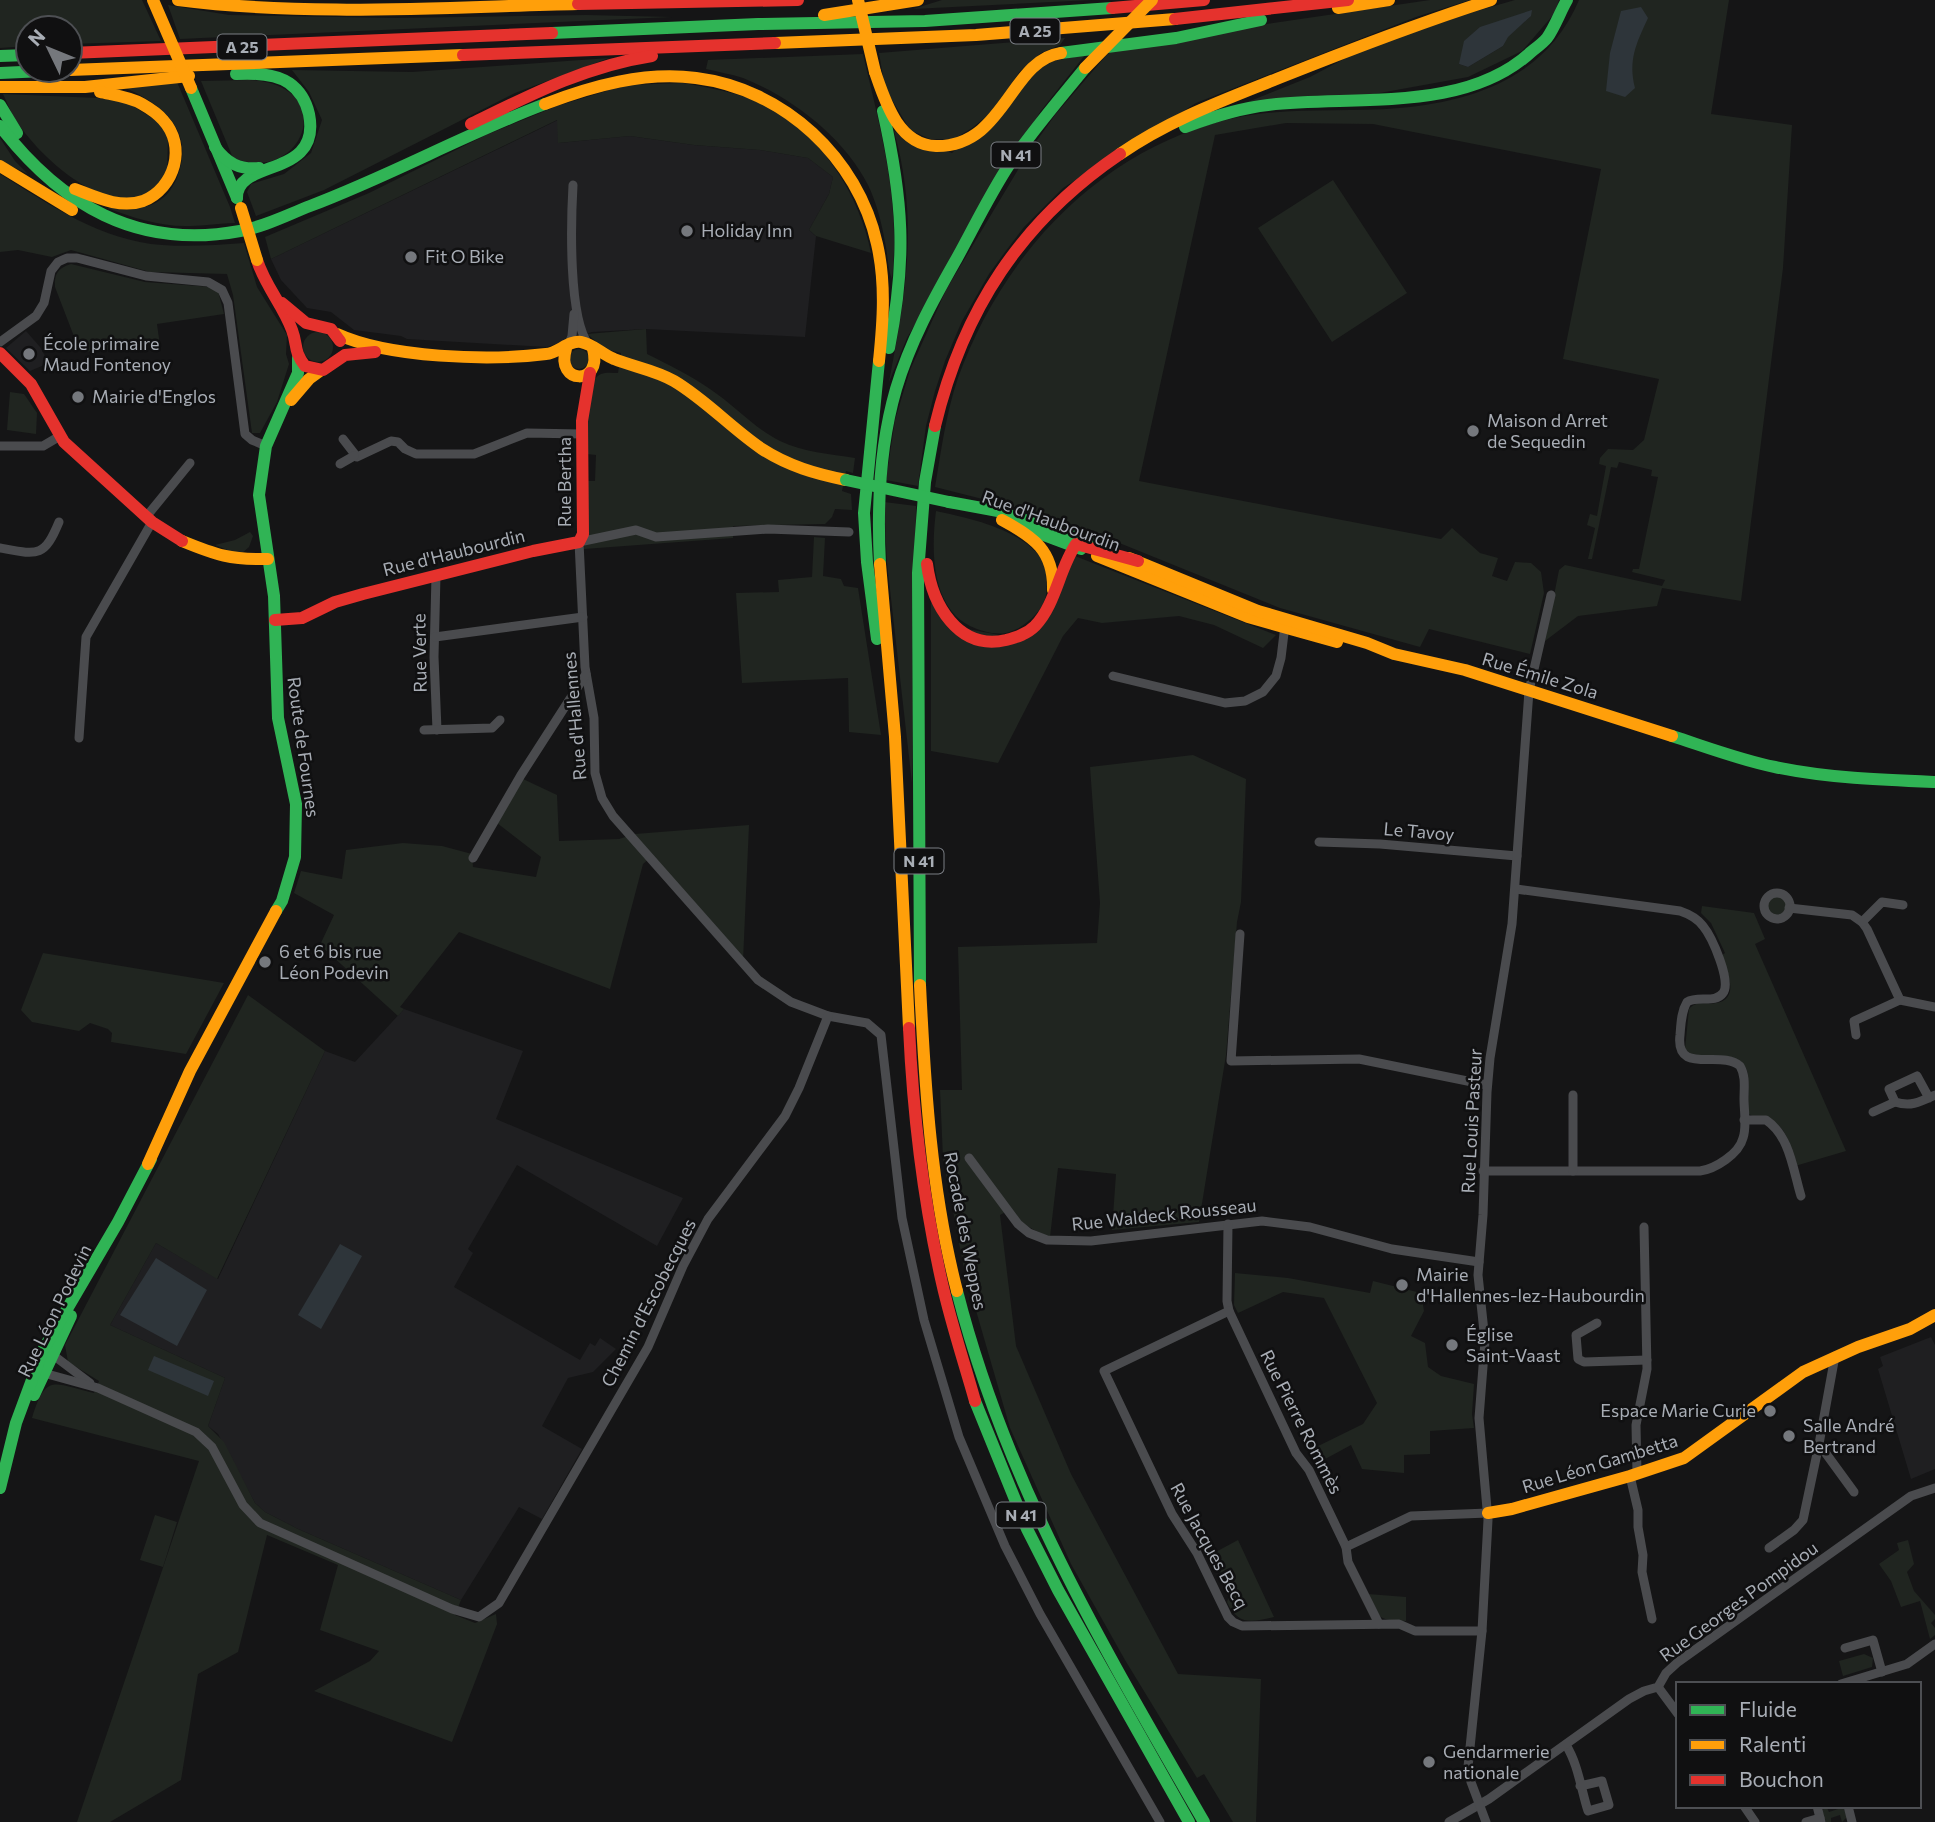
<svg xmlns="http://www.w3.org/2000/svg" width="1935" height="1822" font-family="Commissioner,sans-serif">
<rect width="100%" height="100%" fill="#151516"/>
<!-- built -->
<g fill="#1f1f21">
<polygon points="558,120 558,143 630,136 694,145 760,150 808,158 833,177 829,194 809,230 816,236 805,337 646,329 592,332 547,347 407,339 401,336 354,330 331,312 307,308 281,280 271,259"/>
<polygon points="26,331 40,347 49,363 30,371 6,348"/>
<polygon points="404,1009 523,1051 496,1119 683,1198 657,1246 517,1165 468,1249 473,1253 454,1287 580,1360 590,1343 595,1346 600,1338 616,1349 593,1372 568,1378 542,1426 582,1449 542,1519 519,1507 461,1600 298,1529 265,1512 255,1503 218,1434 208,1426 225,1378 110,1325 156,1243 218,1279 325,1051 355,1062"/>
<polygon points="1931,1337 1935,1345 1935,1469 1911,1479 1878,1369 1883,1366 1880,1357"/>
</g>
<!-- green -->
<g fill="#202520" fill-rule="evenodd">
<polygon points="0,0 142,0 161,41 70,44 70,28 28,28 28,46 0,48"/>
<polygon points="942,0 1092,0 913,9"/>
<polygon points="1430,0 1470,0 1416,17 1196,103 1063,188 1024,227 1005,252 989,274 962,321 945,361 935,391 926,426 918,486 886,480 895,420 910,370 946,290 1028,153 1055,115 1110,51 1267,24"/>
<path d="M1515,0H1559L1554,14L1522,51L1468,77L1363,96L1250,101L1310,77L1359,51L1470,13ZM1531,16L1507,37L1503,46L1468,67L1459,64Z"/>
<path d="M1579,0H1729L1711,114L1792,125L1783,268L1741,601L1662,588L1657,606L1578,616L1545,641L1559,570L1565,565L1662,586L1665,580L1632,572L1633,569H1639L1658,477L1651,476L1652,470L1619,462L1617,468L1611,467L1592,559H1588L1595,528L1587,525L1590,514L1597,516L1606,466L1599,464L1600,458L1608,449L1633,450L1644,440L1659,379L1563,359L1601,169L1373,124L1286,123L1215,135L1139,481L1441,539L1452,528L1480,553L1498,558L1492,576L1507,581L1515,562L1531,563L1541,572L1544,593L1530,654L1429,629L1420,647L1280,608L1107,538L1034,512L935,487C941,451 946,413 958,378C1002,255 1099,150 1230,119C1285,106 1343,113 1399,108C1476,101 1547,76 1579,0Z"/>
<polygon points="168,5 229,15 394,18 586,15 672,17 180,39"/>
<polygon points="1065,38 1060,45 1041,53 1020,71 993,111 972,128 954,139 930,139 910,130 885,88 879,53"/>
<path d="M863,54C880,127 901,203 892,279C887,266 888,255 885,242C882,224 876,201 868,185C844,137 791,97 743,78C731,74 718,72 706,69L708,60Z"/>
<path d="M1085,55L1040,112L907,338L889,382C906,293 919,221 894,131L952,153L1047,62Z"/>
<polygon points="609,58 515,93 324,190 256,216 247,192 251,184 284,174 311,153 322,120 309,92 292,70 412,72"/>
<path d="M249,80C342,85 303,186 233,158L201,81Z"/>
<path d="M177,82L230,207L235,223C220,223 205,226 190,226C161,227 134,218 107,208C120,207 139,209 151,205C165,199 171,191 177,178C196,131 163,104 123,87Z"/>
<path d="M683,83C711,88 751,95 775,110C825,141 860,197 871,253L816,236L809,230L829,194L833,177L808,158L760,150L694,145L630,136L558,143L557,120L271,259L265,237L369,193L486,135L557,106L626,85Z"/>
<path d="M3,94L98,98L128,103L160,123L168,138L167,173C163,178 158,185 152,189C108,223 37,154 15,119C10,111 7,102 3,94Z"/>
<polygon points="0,138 15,161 28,174 0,161"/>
<path d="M0,174C50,205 102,241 162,245C190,247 217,245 244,243L257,287L287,335L286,354L289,364L277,402L260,433H252L233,295L227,274L150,272L71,250L52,257L18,250L0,252Z"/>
<polygon points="1333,180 1407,293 1332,342 1258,228"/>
<path d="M71,264L145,282L211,287L218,291L224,314L157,324L160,346L80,352L55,287C54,274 58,268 71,264Z"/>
<path d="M646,329L647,354C669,365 690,375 710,389C734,405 754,428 780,441C803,452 830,454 855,458L853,473L846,471L842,491L851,494L852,510L835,509L832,517L825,524L733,526V538L584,549L586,481H595L596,455L587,454C587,435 581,383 601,374C606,372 613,373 618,373L621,353L605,349L587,334Z"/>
<circle cx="318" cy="347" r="15"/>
<circle cx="579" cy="359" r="10"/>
<polygon points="10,392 24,394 37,413 36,434 7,430"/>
<polygon points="884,502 916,506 912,783 887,563"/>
<path d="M936,511C969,518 1026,530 1044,563C1046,567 1046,574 1046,578C1047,586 1047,597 1043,604C1036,617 1020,630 1006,633C994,635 981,631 970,626C931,606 931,550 936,511Z"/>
<polygon points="250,532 253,536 249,547 242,553 235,553 215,545 235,540"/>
<polygon points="814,537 825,538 823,576 841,579 844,586 858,588 881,735 849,732 848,678 742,683 736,593 779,592 778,580 812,577"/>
<polygon points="1075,556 1276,635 1263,648 1214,625 1179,616 1102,623 1078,618 1063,636 998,763 931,751 931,602 946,625 1026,640"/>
<path d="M1193,755L1246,779L1241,902L1237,922L1226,1055L1199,1222L1112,1230L1116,1174L1058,1168L1050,1237C1033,1230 1021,1224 1009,1210L1000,1215L1016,1346L1071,1474L1178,1674L1261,1679L1256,1822H1233L1204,1774L1197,1778L1125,1660L1071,1564L1010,1428L964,1269L943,1158L940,1090H962L958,947L1097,943L1100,903L1090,767Z"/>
<polygon points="523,779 557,795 559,841 619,839 635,834 749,825 743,961 652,856 643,864 610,989 459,932 400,1007 404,1009 398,1016 320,945 334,915 294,893 301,871 342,879 346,850 403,843 442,846 472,854 473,867 536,877 541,857 497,823"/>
<circle cx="1777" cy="906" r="10"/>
<path d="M1702,906L1754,913L1765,939L1755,944L1846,1151L1795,1166C1791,1150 1788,1126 1770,1121C1762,1119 1755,1119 1748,1113C1748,1070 1757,1055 1705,1055C1697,1055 1691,1056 1685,1049L1689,1009C1697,1000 1705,1005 1716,1003C1741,999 1727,970 1721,956L1725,953L1711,923L1701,913Z"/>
<polygon points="43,953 224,983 186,1054 111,1042 112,1033 108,1029 90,1023 79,1031 32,1022 21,1010"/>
<path d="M248,995L325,1051L217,1279L156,1243L110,1325L225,1378L208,1426L224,1442L255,1503L265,1512L298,1529L461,1600L455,1615L475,1623L496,1614L497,1624L452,1742L314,1691L370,1661L379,1651L320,1630L338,1565L267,1535L238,1652L198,1674L181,1780L110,1822H77L199,1461L32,1418C46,1372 54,1384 94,1393L99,1381L68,1362L65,1345Z"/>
<polygon points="1235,1273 1288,1278 1370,1293 1373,1281 1421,1293 1424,1311 1411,1336 1425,1343 1428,1367 1441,1376 1474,1384 1472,1414 1474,1428 1430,1431 1430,1454 1404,1455 1404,1473 1362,1469 1351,1445 1316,1464 1310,1450 1363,1424 1377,1403 1324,1298 1283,1292 1238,1313 1234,1305"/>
<polygon points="155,1515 177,1522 163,1567 140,1560"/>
<path d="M1238,1540L1274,1617C1252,1622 1238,1626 1227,1602L1230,1593L1212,1554Z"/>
<polygon points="1908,1540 1914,1564 1907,1572 1914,1591 1935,1615 1935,1619 1931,1623 1935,1628 1935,1635 1930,1639 1920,1601 1901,1607 1891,1581 1879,1564 1899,1550 1897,1543"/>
<path d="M1368,1594L1406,1597V1621C1377,1620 1381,1620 1368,1594Z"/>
<polygon points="1864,1654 1873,1658 1872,1667 1843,1676 1839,1661"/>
<polygon points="1826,1806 1829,1812 1838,1809 1838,1806 1843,1806 1847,1817 1842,1822 1840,1815 1831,1818 1831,1822 1826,1822 1822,1811"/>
</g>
<!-- water -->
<g fill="#2e353a">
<path d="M1641,7L1648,18C1636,44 1628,60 1635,88L1625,97L1606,91L1610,53L1621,11Z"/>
<polygon points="1532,10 1531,16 1508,37 1503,46 1468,67 1459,64 1464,41 1480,27"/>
<polygon points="340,1244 362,1256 321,1329 298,1315"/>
<polygon points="156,1258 207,1290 177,1346 120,1315"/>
<polygon points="154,1356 214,1381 208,1396 148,1370"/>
</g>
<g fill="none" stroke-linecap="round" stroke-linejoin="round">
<!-- street -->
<g stroke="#4a4b4e" stroke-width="9">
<path d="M573,185C571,220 568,319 589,345"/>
<polyline points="0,342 36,316 44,303 51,271 58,262 67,258 77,258 146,276 208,282 222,290 228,303 245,434 252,440 266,446"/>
<polyline points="568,347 572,336 574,314"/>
<polyline points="343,439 357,457 391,441 398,442 405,449 416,454 474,454 527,433 582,434"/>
<polyline points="0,446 43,446 60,436"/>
<polyline points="340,464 354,456"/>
<polyline points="146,517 190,463"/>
<polyline points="849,532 768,529 656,537 636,530 579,542 585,667 594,718 595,773 602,798 613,816 758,980 791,1002 828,1016 867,1023 881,1035 902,1218 924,1320 959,1437 1005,1546 1040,1614 1160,1822"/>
<path d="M0,548C38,555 44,558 59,522"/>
<polyline points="436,575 434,657 437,730"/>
<polyline points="435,637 583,617"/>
<polyline points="1113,676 1225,703 1245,701 1263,692 1276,676 1281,658 1285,625"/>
<polyline points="424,730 492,728 500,720"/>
<polyline points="79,738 86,637 152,522"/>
<polyline points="1319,842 1380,844 1517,856"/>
<polyline points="473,858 521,775 586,674"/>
<circle cx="1777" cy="906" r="13"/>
<polyline points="1789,908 1852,915 1862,922 1867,929 1900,1000 1935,1007"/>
<polyline points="1862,922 1882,902 1903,905"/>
<polyline points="1240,934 1231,1061 1359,1059 1487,1085"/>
<polyline points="1856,1035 1854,1021 1900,1000"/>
<path d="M1929,1098L1917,1076L1889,1089L1895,1102C1911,1107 1920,1102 1935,1095"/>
<polyline points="1873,1112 1895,1102"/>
<path d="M1744,1120H1766C1790,1136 1793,1170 1801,1196"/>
<polyline points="969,1158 1018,1224 1029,1233 1047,1240 1091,1241 1262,1221 1310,1227 1392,1249 1479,1262"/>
<path d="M1483,1171H1700C1715,1169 1739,1154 1743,1138C1747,1127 1744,1111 1744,1099C1744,1088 1746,1076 1740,1066C1721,1049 1675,1076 1680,1035C1681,1024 1681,1012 1687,1002C1698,995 1715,1004 1723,993C1732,982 1712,937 1703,926C1697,918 1689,914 1680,911L1516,889"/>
<polyline points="1573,1171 1573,1095"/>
<polyline points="1228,1224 1227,1301 1229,1311 1296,1453 1309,1470 1346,1547 1348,1562 1379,1624"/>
<polyline points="1229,1311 1104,1371 1172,1514 1197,1553 1228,1617 1233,1622 1242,1626 1399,1624 1415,1631 1482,1631"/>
<polyline points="1597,1323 1576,1335 1578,1359 1584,1362 1647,1360"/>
<polyline points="49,1352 90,1383"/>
<polyline points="1835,1356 1819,1444 1854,1492"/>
<polyline points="40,1372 98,1388 196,1432 212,1447 243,1505 260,1523 452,1609 479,1617 499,1603 648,1347 683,1266 708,1219 785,1116 799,1088 828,1016"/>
<polyline points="1637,1474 1636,1425 1647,1369 1644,1227"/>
<polyline points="1630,1476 1638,1510 1638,1527 1643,1555 1642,1572 1652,1619"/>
<polyline points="1346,1547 1411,1516 1488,1513"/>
<polyline points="1769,1548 1794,1530 1803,1520 1819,1444"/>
<polyline points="1845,1648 1873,1640 1882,1672"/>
<polyline points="1841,1684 1907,1664 1935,1644"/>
<polyline points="1658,1687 1678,1714"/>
<path d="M1566,1745C1578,1764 1581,1789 1588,1811L1609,1805L1602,1781L1580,1786"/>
<polyline points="1744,1806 1755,1822"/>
<polyline points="1817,1806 1821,1822"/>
<polyline points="1848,1806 1852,1822"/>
<polyline points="1449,1822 1489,1799 1629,1699 1644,1691 1658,1687 1666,1673 1678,1662 1911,1496 1935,1488"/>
<polyline points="1486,1822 1471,1782 1468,1767 1482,1631 1488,1520 1479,1418 1485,1341 1478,1275 1483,1215 1487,1092 1490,1058 1512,924 1529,691 1551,595"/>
<polyline points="1806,1822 1820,1818"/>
</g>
<!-- fast -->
<g stroke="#30b455" stroke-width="12">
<polyline points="552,33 758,24 925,21 1112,8"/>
<polyline points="1061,53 1176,38 1261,20"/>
<polyline points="0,56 28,55"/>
<polyline points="0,73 66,70"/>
<path d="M236,74C253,73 274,73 289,83C299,90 306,101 309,114C322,179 236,158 237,198"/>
<polyline points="191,88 237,198"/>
<polyline points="0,105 17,133"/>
<path d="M883,111C903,200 907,258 889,348"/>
<path d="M0,126C61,205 137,250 240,231C264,227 287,215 310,206C390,176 465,134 545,104"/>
<path d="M1185,127C1212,117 1240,108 1268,105C1352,95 1464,114 1531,52C1536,48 1543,43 1547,38C1555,27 1560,12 1567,0"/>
<path d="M215,147C227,163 239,170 259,168"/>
<polyline points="949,502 998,511 1090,542"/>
<polyline points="1022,527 1081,549"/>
<path d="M880,564C877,507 880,444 896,389C910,342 933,300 957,258C974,227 990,194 1009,165C1032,131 1059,100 1085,68"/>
<polyline points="877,639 867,562 864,513 879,361"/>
<path d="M1672,736C1706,747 1740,760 1775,767C1827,778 1882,780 1935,782"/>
<polyline points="276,911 282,901 295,857 296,804 278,718 274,596 259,495 266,446 298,373 298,358"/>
<polyline points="920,985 918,573 925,482 935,426"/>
<path d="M957,1291C1007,1487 1104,1648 1204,1822"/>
<polyline points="34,1395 71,1316"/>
<polyline points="975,1401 1027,1529 1058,1590 1189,1822"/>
<polyline points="0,1488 16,1423 43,1350 118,1222 151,1159"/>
</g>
<!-- slow -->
<g stroke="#ff9f0a" stroke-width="12">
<path d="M178,0C310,17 445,7 578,4"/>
<polyline points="1338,8 1389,0"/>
<polyline points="824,15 918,0"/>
<polyline points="775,43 976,35 1175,19"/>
<polyline points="70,70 463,55"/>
<path d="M875,72C885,101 898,145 936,146C1005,147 1010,60 1061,53"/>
<polyline points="0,87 85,87 189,76"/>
<path d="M545,104C592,86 645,71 696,78C784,89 858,158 877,244C886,283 883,322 879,361"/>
<path d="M1120,154C1169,120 1224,100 1279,78C1349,50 1419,23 1491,0"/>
<polyline points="0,166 72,210"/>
<path d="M75,189C96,197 120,209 143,201C175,188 187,146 163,120C158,114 149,108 142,104C130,97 113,95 100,92"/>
<path d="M337,334C389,358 489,361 546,354C558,353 569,340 581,342C593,344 603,355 614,359C634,367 655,370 674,381C706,400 731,428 762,449C788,466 816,474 846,480"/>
<path d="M566,349C555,385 603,386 593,349"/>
<polyline points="291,400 309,379 320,371"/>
<path d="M1002,520C1034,537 1054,551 1053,590"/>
<path d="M182,541C216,555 231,560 268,559"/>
<polyline points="1097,556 1248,617 1337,642"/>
<polyline points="1129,558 1258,611 1367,643 1394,654 1465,670 1672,736"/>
<polyline points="880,564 895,737 909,1028"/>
<path d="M920,985C925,1087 931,1191 957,1291"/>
<polyline points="148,1164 190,1071 276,911"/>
<polyline points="1488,1513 1512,1509 1630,1476 1684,1458 1803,1372 1858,1347 1910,1329 1935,1315"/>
</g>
<!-- jam -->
<g stroke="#e5322d" stroke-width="12">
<polyline points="578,4 798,0"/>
<polyline points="1112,8 1204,0"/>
<polyline points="1175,19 1348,0"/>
<polyline points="70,53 552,33"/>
<polyline points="463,55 775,43"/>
<path d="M471,124C530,95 586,66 652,56"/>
<path d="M257,260C265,286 283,305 292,330C298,346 293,350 305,366L323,370L345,355L375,352"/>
<polyline points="282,303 306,323 331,329 340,341"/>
<polyline points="0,353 31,384 64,442 152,522 182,541"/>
<path d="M935,426C963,310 1021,221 1120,154"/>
<path d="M927,564C932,604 958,651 1006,640C1017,637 1027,634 1035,626C1056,604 1059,569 1076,544L1138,561"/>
<polyline points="275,620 302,618 335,602 363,594 533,551 579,542 583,534 582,421 590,373"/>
<path d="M909,1028C913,1114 923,1199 942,1283C951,1323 964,1362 975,1401"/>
</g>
<!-- fast-bridge -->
<polyline stroke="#30b455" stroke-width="12" points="846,480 949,502"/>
<!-- slow-bridge -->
<g stroke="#ff9f0a" stroke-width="12">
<polyline points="153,0 191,88"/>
<polyline points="858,0 875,72"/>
<polyline points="1085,68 1152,0"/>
<polyline points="241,208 257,260"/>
</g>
</g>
<!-- markers -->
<g fill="#75787d" stroke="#101011" stroke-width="2.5">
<circle cx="687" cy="231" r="7"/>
<circle cx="411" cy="257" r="7"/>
<circle cx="29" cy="354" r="7"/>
<circle cx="78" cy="397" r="7"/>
<circle cx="1473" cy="431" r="7"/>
<circle cx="265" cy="962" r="7"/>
<circle cx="1402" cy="1285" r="7"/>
<circle cx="1452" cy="1345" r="7"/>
<circle cx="1770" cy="1411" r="7"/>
<circle cx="1789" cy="1436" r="7"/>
<circle cx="1429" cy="1762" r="7"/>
</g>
<g text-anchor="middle" stroke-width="5" stroke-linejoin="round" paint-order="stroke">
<!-- shield labels -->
<g fill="#101011" stroke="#7a7e84" stroke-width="2">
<rect x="1010.5" y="18.5" width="49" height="25" rx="5"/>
<rect x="217.5" y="34.5" width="49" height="25" rx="5"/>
<rect x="991.5" y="142.5" width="49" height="25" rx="5"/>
<rect x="894.5" y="848.5" width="49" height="25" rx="5"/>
<rect x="996.5" y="1502.5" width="49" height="25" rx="5"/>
</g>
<g font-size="16" font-weight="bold" fill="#a8adb5">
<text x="1035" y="37">A 25</text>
<text x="242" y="53">A 25</text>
<text x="1016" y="161">N 41</text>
<text x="919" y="867">N 41</text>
<text x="1021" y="1521">N 41</text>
</g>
<!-- poi labels -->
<g font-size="18" fill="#a8adb5" stroke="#101011" text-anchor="start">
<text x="701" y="237">Holiday Inn</text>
<text x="425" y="263">Fit O Bike</text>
<text x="43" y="350">École primaire<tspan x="43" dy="21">Maud Fontenoy</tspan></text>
<text x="92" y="403">Mairie d'Englos</text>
<text x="1487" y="427">Maison d Arret<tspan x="1487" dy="21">de Sequedin</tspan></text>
<text x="279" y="958">6 et 6 bis rue<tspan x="279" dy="21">Léon Podevin</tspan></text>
<text x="1416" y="1281">Mairie<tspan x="1416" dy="21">d'Hallennes-lez-Haubourdin</tspan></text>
<text x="1466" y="1341">Église<tspan x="1466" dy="21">Saint-Vaast</tspan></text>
<text x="1756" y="1417" text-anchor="end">Espace Marie Curie</text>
<text x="1803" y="1432">Salle André<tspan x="1803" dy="21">Bertrand</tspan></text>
<text x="1443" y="1758">Gendarmerie<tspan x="1443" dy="21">nationale</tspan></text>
</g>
<!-- street labels -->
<g font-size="18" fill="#a8adb5" stroke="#101011">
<text transform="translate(565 482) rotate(-90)" y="6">Rue Bertha</text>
<text transform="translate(1051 521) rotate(20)" y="6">Rue d'Haubourdin</text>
<text transform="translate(454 553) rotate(-14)" y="6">Rue d'Haubourdin</text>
<text transform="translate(420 653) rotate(-91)" y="6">Rue Verte</text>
<text transform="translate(1540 676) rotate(17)" y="6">Rue Émile Zola</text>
<text transform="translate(575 716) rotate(-95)" y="6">Rue d'Hallennes</text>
<text transform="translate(303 747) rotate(82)" y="6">Route de Fournes</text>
<text transform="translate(1419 832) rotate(5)" y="6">Le Tavoy</text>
<text transform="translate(1472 1121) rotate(-87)" y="6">Rue Louis Pasteur</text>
<text transform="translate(1164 1215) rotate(-6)" y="6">Rue Waldeck Rousseau</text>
<text transform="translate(965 1231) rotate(79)" y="6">Rocade des Weppes</text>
<text transform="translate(649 1303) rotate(-63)" y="6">Chemin d'Escobecques</text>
<text transform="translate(55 1311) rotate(-64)" y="6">Rue Léon Podevin</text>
<text transform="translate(1301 1422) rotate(63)" y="6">Rue Pierre Rommès</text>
<text transform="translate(1600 1464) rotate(-17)" y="6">Rue Léon Gambetta</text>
<text transform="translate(1209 1546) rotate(61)" y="6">Rue Jacques Becq</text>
<text transform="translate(1739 1602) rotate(-36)" y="6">Rue Georges Pompidou</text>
</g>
</g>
<!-- legend -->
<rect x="1676" y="1682" width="245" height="126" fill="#101011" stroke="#4d4f53" stroke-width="2"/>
<rect x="1690" y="1705" width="35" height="10" fill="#30b455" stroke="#4d4f53" stroke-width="2"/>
<text x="1739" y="1717" font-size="21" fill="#a8adb5">Fluide</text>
<rect x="1690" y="1740" width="35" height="10" fill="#ff9f0a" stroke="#4d4f53" stroke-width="2"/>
<text x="1739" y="1752" font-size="21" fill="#a8adb5">Ralenti</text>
<rect x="1690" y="1775" width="35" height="10" fill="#e5322d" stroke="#4d4f53" stroke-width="2"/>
<text x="1739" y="1787" font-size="21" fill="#a8adb5">Bouchon</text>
<!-- north arrow -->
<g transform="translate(49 49) rotate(313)"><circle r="33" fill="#101011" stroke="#4d4f53" stroke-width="2"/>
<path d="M0-5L12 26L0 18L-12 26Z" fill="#75787d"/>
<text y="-10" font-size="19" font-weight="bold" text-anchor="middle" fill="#a8adb5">N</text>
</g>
</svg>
